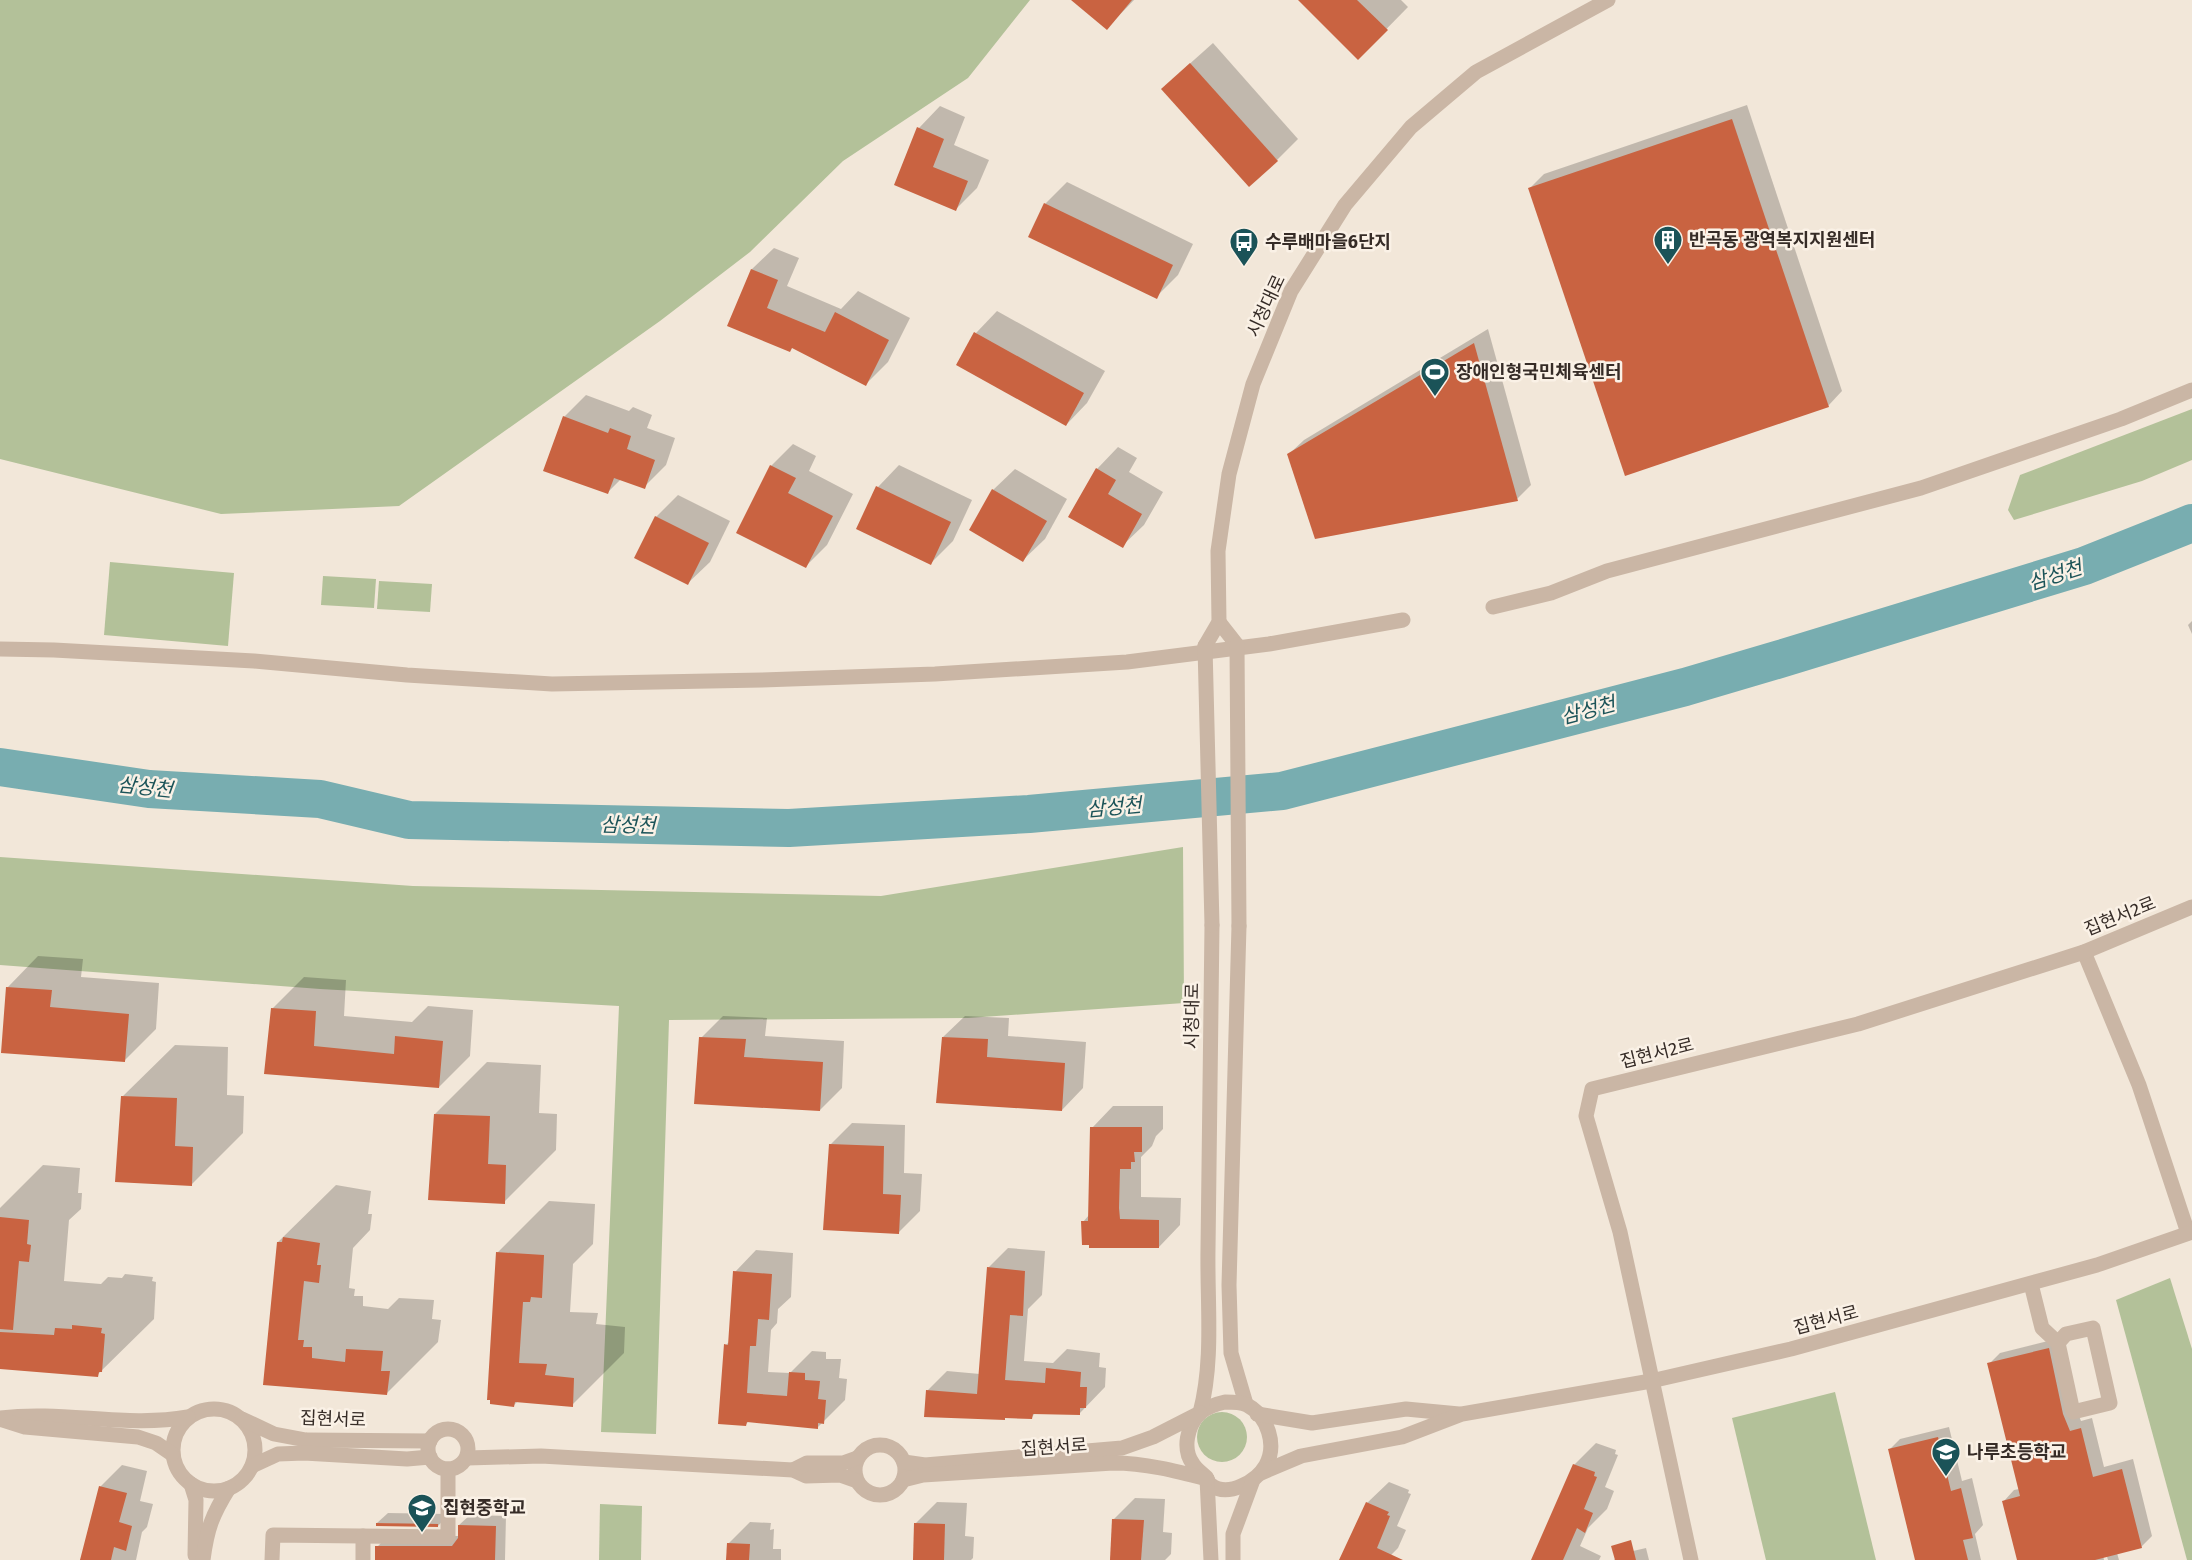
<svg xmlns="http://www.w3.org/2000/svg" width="2192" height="1560" font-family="'Fira Sans','Noto Sans KR',sans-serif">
<rect width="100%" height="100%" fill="#f2e7d9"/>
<!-- green -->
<g fill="#b3c199">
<polygon points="0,0 1030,0 968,78 843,161 750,252 660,321 399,506 221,514 0,459"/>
<polygon points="2192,409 2192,460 2142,481 2014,520 2008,510 2020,475"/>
<polygon points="110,562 234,573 228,646 104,635"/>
<polygon points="323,576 376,579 374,608 321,605"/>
<polygon points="379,581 432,584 430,612 377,609"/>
<polygon points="1183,847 1184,1003 968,1018 669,1020 656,1434 601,1432 619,1006 320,989 0,965 0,857 413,886 881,896"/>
<polygon points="2170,1278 2192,1349 2192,1560 2187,1560 2116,1300"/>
<polygon points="1835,1392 1876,1560 1766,1560 1732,1418"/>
<circle cx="1222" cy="1437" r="25"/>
<polygon points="600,1504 642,1506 641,1560 599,1560"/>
</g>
<!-- water -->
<polygon fill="#78adb0" points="2188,512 2192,514 2192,534 2141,554 2123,549 2128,535"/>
<!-- shadow -->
<g fill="#0003">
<polygon points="1073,0 1134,0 1107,28"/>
<polygon points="1300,0 1401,0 1408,7 1358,58"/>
<polygon points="1213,43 1298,139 1277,160 1185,68"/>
<polygon points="1747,105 1842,391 1828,406 1530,188 1544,174"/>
<polygon points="940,106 965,117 954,145 989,160 977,188 956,209 896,184 919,128"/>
<polygon points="1067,182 1193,244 1178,275 1156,297 1045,204"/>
<polygon points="774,248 799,258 787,286 841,309 858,291 910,318 888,362 866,384 793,347 729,325 752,269"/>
<polygon points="997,311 1105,371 1087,403 1066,425 976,333"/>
<polygon points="1488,329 1531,485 1517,499 1289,454 1304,440"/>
<polygon points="586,395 629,411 633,407 652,415 647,428 675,438 666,465 644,487 621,479 608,492 564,417"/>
<polygon points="793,444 816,456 809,471 853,494 827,545 806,566 771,466"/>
<polygon points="1118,447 1137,458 1129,472 1163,492 1144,525 1122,546 1097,469"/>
<polygon points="899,465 972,500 953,541 931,563 878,487"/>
<polygon points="1015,469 1067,499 1045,539 1023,560 993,490"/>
<polygon points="678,495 730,521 710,562 688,583 656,517"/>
<polygon points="2192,621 2192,634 2188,625"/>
<polygon points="38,956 83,959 81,977 159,983 156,1029 125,1060 7,988"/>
<polygon points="304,977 346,980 344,1016 412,1022 428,1006 473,1010 470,1056 439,1087 265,1073 273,1008"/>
<polygon points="723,1016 767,1018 765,1036 844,1041 842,1088 820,1110 701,1038"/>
<polygon points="965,1016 1009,1018 1008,1036 1086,1042 1083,1088 1062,1110 943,1037"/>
<polygon points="175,1045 228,1047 227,1095 244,1096 243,1133 191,1185 123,1096"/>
<polygon points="487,1062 541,1065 539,1113 557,1114 556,1150 504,1202 435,1114"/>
<polygon points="1113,1106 1163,1106 1163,1129 1156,1136 1152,1146 1141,1157 1141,1197 1181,1198 1180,1225 1159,1247 1083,1222 1089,1215 1092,1128"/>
<polygon points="852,1123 905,1125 904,1173 922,1174 920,1211 898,1233 830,1145"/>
<polygon points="43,1165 80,1168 78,1193 82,1193 81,1209 69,1220 64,1281 101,1284 108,1277 122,1278 125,1274 153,1277 152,1281 156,1282 154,1319 97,1375 0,1368 0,1208"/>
<polygon points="336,1185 371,1191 368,1214 372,1214 370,1230 353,1248 349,1288 355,1289 354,1296 363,1296 363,1306 388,1309 399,1298 434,1300 432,1319 441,1320 438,1342 386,1394 265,1383 278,1242"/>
<polygon points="549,1201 595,1204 593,1244 573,1264 570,1312 598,1313 596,1324 625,1327 624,1353 572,1405 518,1401 514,1405 498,1252"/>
<polygon points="1008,1248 1045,1251 1042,1295 1028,1309 1024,1361 1053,1363 1067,1349 1100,1353 1099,1367 1106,1368 1105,1387 1080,1413 1036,1412 1032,1417 1007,1416 1004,1419 927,1391 947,1371 980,1374 988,1268"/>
<polygon points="756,1250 793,1253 791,1297 778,1309 777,1323 771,1330 768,1372 790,1373 812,1351 826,1352 826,1359 841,1359 839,1378 847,1379 845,1400 817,1428 749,1421 746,1424 726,1345 730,1341 735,1272"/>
<polygon points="2060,1338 2074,1403 2081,1421 2092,1418 2104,1467 2133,1459 2152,1536 2141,1547 2117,1553 2119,1560 2108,1560 2105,1550 2102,1550 2104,1560 2018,1560 2004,1501 2014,1490 2019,1489 1989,1364 2000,1353"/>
<polygon points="1949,1427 1962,1481 1972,1478 1983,1525 1975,1534 1981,1560 1917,1560 1889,1450 1900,1439"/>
<polygon points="1596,1443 1616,1450 1615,1454 1618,1455 1605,1487 1614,1491 1607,1509 1588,1528 1580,1546 1601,1556 1599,1560 1532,1560 1574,1465"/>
<polygon points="122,1465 147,1471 140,1501 153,1504 147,1527 142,1532 136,1560 81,1560 100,1487"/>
<polygon points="1389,1482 1409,1490 1408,1493 1411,1494 1397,1526 1406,1530 1398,1548 1386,1560 1341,1560 1367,1503"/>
<polygon points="1135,1498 1165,1499 1163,1532 1172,1533 1171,1554 1165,1560 1112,1560 1113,1520"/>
<polygon points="937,1502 967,1503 965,1536 974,1537 973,1558 971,1560 914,1560 915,1524"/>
<polygon points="388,1513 448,1514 448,1515 438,1526 377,1523"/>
<polygon points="470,1515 506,1516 505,1560 377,1560 377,1547 388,1536 458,1536 459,1525"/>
<polygon points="750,1522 771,1523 770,1530 774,1529 773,1549 781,1549 781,1560 727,1560 728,1544"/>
<polygon points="1646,1548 1649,1560 1614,1560 1620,1554"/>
</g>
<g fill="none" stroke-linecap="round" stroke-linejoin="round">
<!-- river -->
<polyline stroke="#78adb0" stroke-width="38" points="0,767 149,789 320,799 409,820 789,828 1029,814 1282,791 1685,687 1780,659 2084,566 2192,523"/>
</g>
<!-- building -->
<g fill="#c96341">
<polygon points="1071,0 1132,0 1107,30"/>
<polygon points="1298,0 1357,0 1388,30 1358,60"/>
<polygon points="1190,63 1278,161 1249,187 1161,89"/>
<polygon points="1732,119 1829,407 1625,476 1528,188"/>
<polygon points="917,127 944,139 933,167 968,181 956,211 894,185"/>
<polygon points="1044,203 1173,265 1157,299 1028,237"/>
<polygon points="751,269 778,280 767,308 825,332 835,312 889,340 866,386 792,348 790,352 727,326"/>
<polygon points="974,332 1084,393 1066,426 956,365"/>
<polygon points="1474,343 1518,501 1315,539 1287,454"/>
<polygon points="563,416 608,433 610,428 631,436 627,449 655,460 645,489 614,478 608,494 543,471"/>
<polygon points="770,465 796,478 788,493 833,516 806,568 736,533"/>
<polygon points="1096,468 1116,480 1108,494 1142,514 1123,548 1068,517"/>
<polygon points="876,486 951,522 931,565 856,529"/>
<polygon points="992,489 1047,521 1023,562 969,530"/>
<polygon points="655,516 709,543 688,585 634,558"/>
<polygon points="6,987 52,990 50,1007 129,1014 125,1062 1,1053"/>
<polygon points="271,1008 316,1011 314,1046 394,1054 395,1036 443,1041 439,1088 264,1074"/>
<polygon points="699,1037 746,1039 744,1057 823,1062 820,1111 694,1104"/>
<polygon points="942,1037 988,1039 987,1057 1065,1063 1062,1111 936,1103"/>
<polygon points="121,1096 177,1098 175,1146 193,1147 192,1186 115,1182"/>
<polygon points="434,1114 490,1116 488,1164 506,1165 505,1204 428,1200"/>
<polygon points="1090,1127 1142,1127 1142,1152 1134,1152 1135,1162 1131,1162 1131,1169 1120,1169 1119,1208 1120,1219 1159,1220 1159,1248 1089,1248 1089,1245 1082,1245 1081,1221 1088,1221"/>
<polygon points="829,1144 884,1146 883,1194 901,1195 899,1234 823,1230"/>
<polygon points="0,1217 29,1220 27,1244 31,1245 29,1262 19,1261 13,1330 0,1329"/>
<polygon points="283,1237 320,1243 317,1265 321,1265 319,1283 304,1281 298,1340 304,1340 303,1347 312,1347 312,1358 345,1362 346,1349 383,1351 381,1371 390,1371 387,1395 263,1385 277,1242 282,1242"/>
<polygon points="496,1252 544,1255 542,1298 531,1297 530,1302 523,1302 519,1363 547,1364 545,1375 574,1378 573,1407 515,1402 514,1407 490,1404 490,1400 487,1400"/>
<polygon points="987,1267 1025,1271 1023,1316 1010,1315 1005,1380 1045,1383 1046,1368 1081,1372 1080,1387 1087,1387 1086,1408 1080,1408 1080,1415 1033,1414 1032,1419 1005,1418 1005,1420 924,1417 926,1390 977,1394"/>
<polygon points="733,1271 772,1274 769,1320 758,1319 756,1346 750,1346 747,1393 787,1396 789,1372 805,1373 805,1380 820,1381 818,1399 826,1400 824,1424 818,1423 818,1429 747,1422 746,1426 718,1424 724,1344 728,1345"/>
<polygon points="72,1325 102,1328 101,1333 105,1334 102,1372 99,1372 98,1377 0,1369 0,1332 54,1335 55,1328 72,1329"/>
<polygon points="2049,1348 2063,1414 2070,1431 2081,1428 2093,1477 2122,1469 2142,1548 2095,1560 2017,1560 2002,1501 2020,1496 1987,1363"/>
<polygon points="1938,1437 1951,1491 1961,1488 1973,1538 1963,1540 1968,1560 1915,1560 1888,1449"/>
<polygon points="1573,1464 1595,1472 1594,1476 1597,1477 1584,1509 1593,1513 1585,1533 1577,1528 1563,1560 1531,1560"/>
<polygon points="99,1486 127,1493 119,1522 132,1526 126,1551 114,1547 111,1560 80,1560"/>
<polygon points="1366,1502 1389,1512 1387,1515 1390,1516 1377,1548 1403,1560 1339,1560"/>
<polygon points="1112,1519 1144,1520 1141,1560 1110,1560"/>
<polygon points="376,1523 438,1524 438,1527 376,1526"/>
<polygon points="914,1523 945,1524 944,1560 913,1560"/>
<polygon points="458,1525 496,1526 495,1560 375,1560 375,1546 452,1546 458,1538"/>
<polygon points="1631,1540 1636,1560 1615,1560 1611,1546"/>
<polygon points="727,1543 750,1544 749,1560 726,1560"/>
</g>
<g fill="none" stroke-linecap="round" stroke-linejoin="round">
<!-- minor -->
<g stroke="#cab6a5" stroke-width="15">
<polyline points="1493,607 1551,593 1607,571 1921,488 2121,419 2192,390"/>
<polyline points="1219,622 1237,645"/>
<polyline points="1205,646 1219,622 1218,551 1229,474 1253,384 1291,291 1345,205 1411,127 1476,72 1608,0"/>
<polyline points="0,649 54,650 254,661 407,675 552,684 762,680 935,674 1127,662 1269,644 1403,620"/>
<polyline points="1239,926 1229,1285 1231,1353 1246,1404"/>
<polyline points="2084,952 2139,1085 2188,1233"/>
<polyline points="2031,1284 2042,1328 2058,1343 2073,1412 2110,1403 2093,1328 2066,1334 2058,1343"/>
<path d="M1225,1402C1232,1402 1241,1402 1247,1405C1268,1416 1277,1445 1266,1465C1257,1481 1228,1498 1211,1485C1208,1483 1208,1480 1206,1477C1202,1473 1196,1469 1193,1464C1182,1449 1187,1426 1200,1413C1207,1407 1216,1404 1225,1402Z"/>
<circle cx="214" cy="1450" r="41"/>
<path d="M1200,1413C1214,1360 1207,1303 1208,1249C1209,1141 1211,1033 1212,925"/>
<polyline points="1257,1414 1312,1423 1406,1409 1459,1414"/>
<path d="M0,1418C63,1410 126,1428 188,1417"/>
<polyline points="242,1419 274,1434 306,1440 430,1441"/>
<polyline points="3,1420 25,1427 138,1437 156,1443 172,1454"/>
<circle cx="448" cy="1449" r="20"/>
<circle cx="880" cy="1470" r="25"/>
<polyline points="467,1458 541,1456 793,1470 806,1476 840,1475 857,1481"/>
<polyline points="904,1462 925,1465 1122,1448 1153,1437 1200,1413"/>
<polyline points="252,1466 278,1454 304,1453 407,1459 430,1457"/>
<polyline points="793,1470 807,1463 843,1463 857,1458"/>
<polyline points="1261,1473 1301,1456 1402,1437 1462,1414 1651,1381 1791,1349 2097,1265 2192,1232"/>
<polyline points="1207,1479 1211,1560"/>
<path d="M903,1480L923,1475L1113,1463C1145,1463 1176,1471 1207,1479"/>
<polyline points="191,1484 196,1500 195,1555"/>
<path d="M203,1560C207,1529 212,1515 229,1488"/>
<polyline points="272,1560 273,1535 448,1537 448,1469"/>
<polyline points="363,1560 363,1536"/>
<polyline points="1233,1560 1233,1534 1253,1480"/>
<polyline points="1691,1560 1620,1232 1586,1116 1592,1089 1858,1024 2084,952 2192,907"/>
</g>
<!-- minor-bridge -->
<g stroke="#cab6a5" stroke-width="15">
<polyline points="1237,645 1239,926"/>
<polyline points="1205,646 1212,925"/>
</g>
</g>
<!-- icons -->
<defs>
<g id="building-pin" transform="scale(1.5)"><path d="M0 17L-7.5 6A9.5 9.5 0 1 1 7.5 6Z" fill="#1b5358" stroke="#faf1e6"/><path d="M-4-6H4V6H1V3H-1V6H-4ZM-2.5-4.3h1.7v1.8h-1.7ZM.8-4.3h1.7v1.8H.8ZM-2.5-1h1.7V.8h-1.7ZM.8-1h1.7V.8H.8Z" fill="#fff"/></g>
<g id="bus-pin" transform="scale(1.5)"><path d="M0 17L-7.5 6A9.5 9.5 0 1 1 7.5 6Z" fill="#1b5358" stroke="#faf1e6"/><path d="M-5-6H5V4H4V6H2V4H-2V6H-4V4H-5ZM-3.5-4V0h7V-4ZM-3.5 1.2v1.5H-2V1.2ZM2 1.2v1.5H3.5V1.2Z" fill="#fff"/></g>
<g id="stadium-pin" transform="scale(1.5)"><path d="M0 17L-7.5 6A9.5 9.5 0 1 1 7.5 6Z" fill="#1b5358" stroke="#faf1e6"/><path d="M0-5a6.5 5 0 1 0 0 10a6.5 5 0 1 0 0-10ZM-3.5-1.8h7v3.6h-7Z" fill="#fff"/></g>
<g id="school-pin" transform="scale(1.5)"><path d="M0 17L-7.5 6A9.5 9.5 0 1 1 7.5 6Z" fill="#1b5358" stroke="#faf1e6"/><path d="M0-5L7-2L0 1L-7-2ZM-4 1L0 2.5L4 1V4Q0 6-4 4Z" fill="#fff"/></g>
</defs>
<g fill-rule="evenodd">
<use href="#building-pin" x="1668" y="240"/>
<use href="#bus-pin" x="1244" y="242"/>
<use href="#stadium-pin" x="1435" y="372"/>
<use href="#school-pin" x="1946" y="1452"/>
<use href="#school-pin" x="422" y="1508"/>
</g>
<g text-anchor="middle" stroke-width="5" stroke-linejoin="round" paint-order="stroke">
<!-- poi labels -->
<g font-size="18" font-weight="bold" fill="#362c27" stroke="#faf1e6" text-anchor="start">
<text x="1689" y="246">반곡동 광역복지지원센터</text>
<text x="1265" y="248">수루배마을6단지</text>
<text x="1456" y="378">장애인형국민체육센터</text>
<text x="1967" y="1458">나루초등학교</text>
<text x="443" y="1514">집현중학교</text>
</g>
<!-- street labels -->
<g font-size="18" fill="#362c27" stroke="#faf1e6">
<text transform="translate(1266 306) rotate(-65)" y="6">시청대로</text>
<text transform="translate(2120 916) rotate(-22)" y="6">집현서2로</text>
<text transform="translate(1192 1016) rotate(-89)" y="6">시청대로</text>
<text transform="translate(1657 1053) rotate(-14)" y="6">집현서2로</text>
<text transform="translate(1826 1320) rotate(-15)" y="6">집현서로</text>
<text transform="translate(333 1419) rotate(2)" y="6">집현서로</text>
<text transform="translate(1054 1447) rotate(-4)" y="6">집현서로</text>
</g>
<!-- water labels -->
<g font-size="20" font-style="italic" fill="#1b5358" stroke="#faf1e6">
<text transform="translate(2055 575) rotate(-18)" y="7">삼성천</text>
<text transform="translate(1588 710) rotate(-15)" y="7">삼성천</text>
<text transform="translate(145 787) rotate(6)" y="7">삼성천</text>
<text transform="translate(1114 807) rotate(-5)" y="7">삼성천</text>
<text transform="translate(628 825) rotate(1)" y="7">삼성천</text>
</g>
</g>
</svg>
